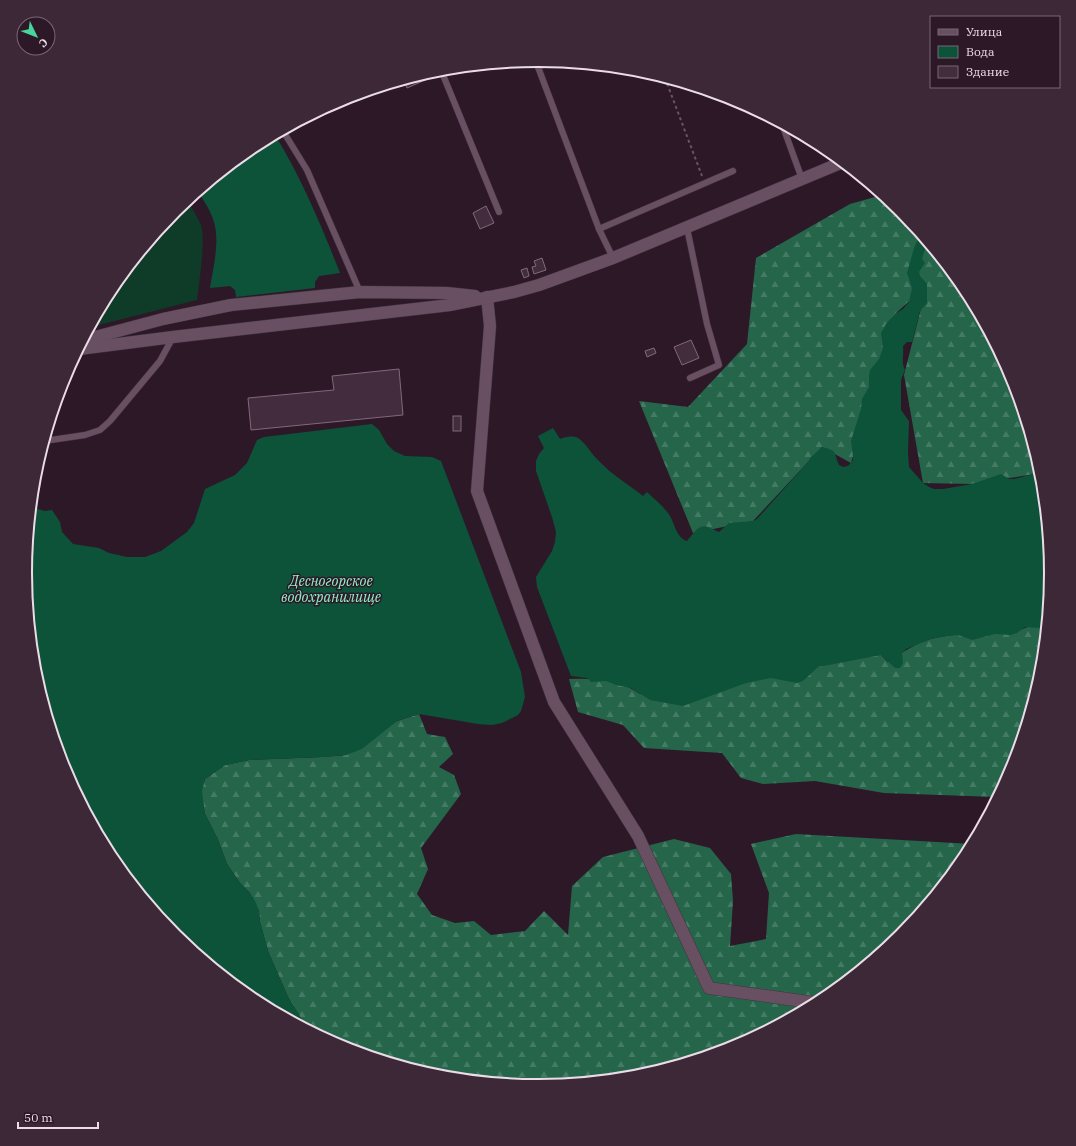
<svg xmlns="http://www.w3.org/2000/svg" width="1076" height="1146" font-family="'IBM Plex Serif',serif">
<defs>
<pattern id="forest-firs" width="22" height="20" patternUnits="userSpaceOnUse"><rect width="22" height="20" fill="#25664b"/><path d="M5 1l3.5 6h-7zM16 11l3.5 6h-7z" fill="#457b65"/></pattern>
</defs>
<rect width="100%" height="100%" fill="#2d1828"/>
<!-- grass -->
<path fill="#0f3b29" d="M187,200C192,208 197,216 201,225C206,241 199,282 197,300L91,327L112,288L175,210Z"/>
<!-- forest -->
<g fill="url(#forest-firs)">
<polygon points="882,195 901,210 965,288 1012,377 1041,473 972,484 923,483 904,375 927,285 895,314 851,463 822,447 753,521 693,533 639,401 688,407 747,344 756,258 850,204"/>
<path d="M1046,624L1041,673L1012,770L997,797L884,793L815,781L763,784L741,778L722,753L644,748L623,725L578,712L569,679C594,678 619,679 640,694L823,654L881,655L888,662C902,653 915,643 931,639C960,632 991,632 1020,630L1030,626Z"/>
<polygon points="419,714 427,734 445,737 453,754 439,767 454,775 461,794 421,848 428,869 417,894 432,915 455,923 474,921 491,935 525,931 544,911 568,935 572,886 603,857 674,839 710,848 731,874 733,901 730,946 766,939 769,893 751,844 796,834 972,844 964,858 901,936 823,1000 734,1047 638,1076 538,1086 438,1076 341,1047 307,1028 288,997 268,951 260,922 259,911 250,893 240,883 227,864 217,837 205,814 201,791 205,779 225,765 249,760 323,757 346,755 397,721"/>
</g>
<!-- water -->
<g fill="#0c533a">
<path d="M275,135C302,179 321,225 340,273L319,276L315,282V288L236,297L235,290L230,286L210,288C213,268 220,243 214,222C211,211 204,201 198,192L253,146Z"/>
<path d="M921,235L927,242L922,259L925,263L919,272L921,277L927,284V303L920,311L912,342H907L903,346C904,355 901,363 905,370L901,380V410L909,421L908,452L909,467L923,483L929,487L934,489H943L972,484L1001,474L1009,479H1014L1041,472L1051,573L1046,626L1041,628L1025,627L1017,633L1011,635L995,634L972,640L958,635L947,636L931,639L906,649L902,653L903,663L900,668H895L881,655L818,667L803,681L797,683L771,678L746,683L683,706L650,700L631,688L616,685L606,681L591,682L587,678L571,676L537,587L536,577L552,551L555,542L556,532L552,517L536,471V461L539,454L544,448L538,436L553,428L560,439C566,437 571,435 578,438C587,444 591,454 599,461C611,474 629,485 643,496L647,492C654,499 662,505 668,513C675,522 675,537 687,541C694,534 698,522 710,528C714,529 715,531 719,532L729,523L753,521L757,519L808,462L810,458L822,447C838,451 833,451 839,465L843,467L848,466L853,460V456L851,441L861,409L862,399L869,387V375L870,370L879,359L883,348L881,333L886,324L895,314L903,309L909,302L912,288L907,273L915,245Z"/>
<polygon points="372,424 379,430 387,444 394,451 405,456 432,457 441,461 521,672 525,697 521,711 518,715 502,723 492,725 478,724 419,714 397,721 362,749 346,755 323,757 249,760 225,765 205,779 202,791 205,814 217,837 227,864 240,883 250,893 255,901 259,911 260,922 268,951 288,997 307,1028 253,999 175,936 111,858 64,769 35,673 25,573 31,507 45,511 52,510 60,522 62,532 73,544 99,548 109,553 127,557 145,557 161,551 187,532 194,523 205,489 235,475 247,463 257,440 264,437"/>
</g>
<!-- building -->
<g fill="#422c3e" stroke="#82697c">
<polygon points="430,72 432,77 407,88 404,80"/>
<polygon points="486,206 494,223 480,229 473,213"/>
<polygon points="542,258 546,270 534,274 532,267 536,266 534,261"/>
<polygon points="527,268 529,276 524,278 521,270"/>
<polygon points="691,340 699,358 682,365 674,347"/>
<polygon points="654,348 656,353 647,357 645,351"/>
<polygon points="399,369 403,415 251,430 248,398 334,390 332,376"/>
<rect x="453" y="416" width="8" height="15"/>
</g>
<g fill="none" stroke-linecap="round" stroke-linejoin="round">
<!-- service casing -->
<g stroke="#433340" stroke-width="7">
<g id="service">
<polyline points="540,60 538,67 599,229 613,258"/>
<polyline points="538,67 551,61"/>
<polyline points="441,70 499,212"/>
<polyline points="782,124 802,179"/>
<polyline points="283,131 307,170 360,292"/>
<polyline points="687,228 707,324 719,365 690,378"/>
<polyline points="599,229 733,171"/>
<polyline points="44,441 85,435 100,430 110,421 160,361 173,337"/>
</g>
</g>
<!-- minor casing -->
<g stroke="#433340" stroke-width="13">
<polyline id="minor" points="487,297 490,326 477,491 554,702 638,836 709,988 816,1003"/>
</g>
<!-- tertiary casing -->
<g stroke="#433340" stroke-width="13">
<g id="tertiary">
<polyline points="84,340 163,319 231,305 360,292 447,293 475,296"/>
<polyline points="79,349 173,337 450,305 514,292 539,285 613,258 843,162"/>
</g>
</g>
<!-- path -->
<polyline stroke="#685563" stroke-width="2" stroke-dasharray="3 3" stroke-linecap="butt" points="665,78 702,176"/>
<!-- service -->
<use href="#service" stroke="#684f62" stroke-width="6"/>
<!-- minor -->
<use href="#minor" stroke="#684f62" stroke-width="12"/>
<!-- tertiary -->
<use href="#tertiary" stroke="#684f62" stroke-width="12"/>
</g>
<g text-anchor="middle" stroke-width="3" stroke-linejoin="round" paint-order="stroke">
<!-- water labels -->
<g font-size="14" font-style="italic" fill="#90efc3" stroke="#2d1828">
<text x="331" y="586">Десногорское<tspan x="331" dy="16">водохранилище</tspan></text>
</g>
</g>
<!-- crop -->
<path d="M0 0H1076V1146H0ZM32 573a506 506 0 1 1 1012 0a506 506 0 1 1-1012 0Z" fill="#3c2837" fill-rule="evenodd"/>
<path fill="none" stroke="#ebdde7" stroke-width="2" d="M32 573a506 506 0 1 1 1012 0a506 506 0 1 1-1012 0Z"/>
<!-- legend -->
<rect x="930" y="16" width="130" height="72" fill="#2d1828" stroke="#796774"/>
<rect x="938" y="29" width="20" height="6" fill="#684f62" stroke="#796774"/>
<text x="966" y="36" font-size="12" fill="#ebdde7">Улица</text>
<rect x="938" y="46" width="20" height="12" fill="#0c533a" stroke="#796774"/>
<text x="966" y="56" font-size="12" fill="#ebdde7">Вода</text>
<rect x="938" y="66" width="20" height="12" fill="#422c3e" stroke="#796774"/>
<text x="966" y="76" font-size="12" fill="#ebdde7">Здание</text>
<!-- north arrow -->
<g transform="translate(36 36) rotate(133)"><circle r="19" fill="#2d1828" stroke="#796774"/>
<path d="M0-3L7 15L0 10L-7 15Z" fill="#49d49d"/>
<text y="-6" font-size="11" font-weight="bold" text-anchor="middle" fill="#ebdde7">С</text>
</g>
<!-- scale -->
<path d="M18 1122v6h80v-6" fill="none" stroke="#ebdde7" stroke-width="2"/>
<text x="24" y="1122" font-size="12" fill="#ebdde7" stroke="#2d1828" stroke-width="3" paint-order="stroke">50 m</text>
</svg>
